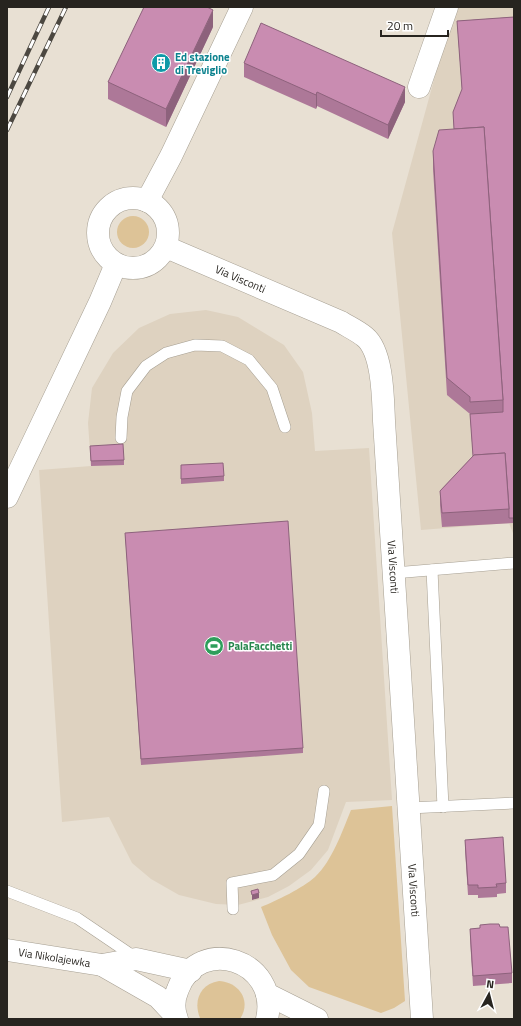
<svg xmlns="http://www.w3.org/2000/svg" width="521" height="1026" font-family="'Titillium Web',sans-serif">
<rect width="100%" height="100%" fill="#e8e0d3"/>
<!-- built -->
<g fill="#ded2c0">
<polygon points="454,7 514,7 514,536 509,523 421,530 392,233"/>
<polygon points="206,310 238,317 284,345 303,372 312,413 315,451 369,448 392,800 346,802 328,850 311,870 289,886 268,897 238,905 216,904 179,895 151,879 132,863 109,817 62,822 39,470 91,466 88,423 92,388 113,353 139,328 170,314"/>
</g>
<!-- green -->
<g fill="#ddc397">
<circle cx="133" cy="232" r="16"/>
<path d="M392,806L405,1001L394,1008L381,1013L309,987L291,970L272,935L261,907C276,901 303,888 315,877C332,861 342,832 351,810Z"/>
<path d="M219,981C239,982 252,1001 240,1019L200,1018C193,1001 200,984 219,981Z"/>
</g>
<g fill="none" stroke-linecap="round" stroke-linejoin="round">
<!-- service casing -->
<g stroke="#a69f92" stroke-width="12">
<g id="service">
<polyline points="121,438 122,417 127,391 146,366 166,353 195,345 222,346 249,360 272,388 285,427"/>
<polyline points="432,570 443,807"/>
<polyline points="394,573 514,563"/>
<polyline points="409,808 514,803"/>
<polyline points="7,891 77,918 136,958"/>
<polyline points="233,909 232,883 273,875 299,854 319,825 324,791"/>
</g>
</g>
<!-- minor casing -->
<g stroke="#a69f92" stroke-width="23">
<g id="minor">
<polyline points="419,87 447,7"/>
<circle cx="133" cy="233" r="35"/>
<polyline points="147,201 171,156 242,7"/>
<path id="s1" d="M166,247L341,322C349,327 358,331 365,337C383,352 383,399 384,421L422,1019"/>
<polyline points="7,497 100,302 116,264"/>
<path id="s2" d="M7,950L102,965L136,959L191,971"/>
<polyline points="102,965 158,997 175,1015"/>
<polyline points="267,994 317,1019"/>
<path d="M177,1019C173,1009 174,998 178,989C199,934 280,960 267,1019"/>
</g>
</g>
<!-- service -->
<use href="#service" stroke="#fff" stroke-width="11"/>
<!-- minor -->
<use href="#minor" stroke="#fff" stroke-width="22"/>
<!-- rail casing -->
<g stroke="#4c4841" stroke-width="4.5">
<g id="rail">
<polyline points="7,97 49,7"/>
<polyline points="7,130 66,7"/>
</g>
</g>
<!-- rail -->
<use href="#rail" stroke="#fff" stroke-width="3" stroke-dasharray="9" stroke-linecap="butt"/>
</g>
<!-- wall -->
<g fill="#ad7898">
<polygon points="514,17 514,523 442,527 440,505 440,491 473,456 470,414 447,395 433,169 433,151 454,129 453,112 462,90 457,21"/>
<polygon points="213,27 166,127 108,99 108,82"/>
<polygon points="244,63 405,102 388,139 317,106 316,109 244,77"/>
<polygon points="90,446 124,460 124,465 91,466"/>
<polygon points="181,465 224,476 224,481 181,484"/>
<polygon points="125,533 303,748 303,753 141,765"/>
<polygon points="465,840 506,883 506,893 497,894 497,897 478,898 478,895 468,895 465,850"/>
<polygon points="500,927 512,973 512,983 473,986 470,939 470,929"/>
</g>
<!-- shaded-wall -->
<g fill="#8d627c">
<polygon points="213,10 213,27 166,127 166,109"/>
<polygon points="405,87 405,102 388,139 388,125"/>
<polygon points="317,92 317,106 316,109 316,95"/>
<polygon points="259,893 259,898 252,900 252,895"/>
</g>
<!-- building -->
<g fill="#c98cb1" stroke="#8d627c">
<polygon points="144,7 207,7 213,10 166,109 108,82"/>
<polygon points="514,17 514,518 509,518 509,509 505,453 474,455 473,456 470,414 503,412 503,400 484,127 454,129 453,112 462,89 457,21"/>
<polygon points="261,23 405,87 388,125 317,92 316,95 244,63"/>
<polygon points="484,127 503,400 470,402 470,397 447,378 433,151 439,130"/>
<polygon points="123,444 124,460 91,461 90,446"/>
<polygon points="505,453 509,509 442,513 440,491 474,455"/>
<polygon points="223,463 224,476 181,479 181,465"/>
<polygon points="288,521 303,748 141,759 125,533"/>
<polygon points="503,837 506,883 496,884 497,887 478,888 478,885 468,885 465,840"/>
<polygon points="258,889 259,893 252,895 251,891"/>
<polygon points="490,924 499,924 500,927 508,927 512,973 473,976 470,929 480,928 480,925"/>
</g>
<!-- icons -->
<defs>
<g id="building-disc" transform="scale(1)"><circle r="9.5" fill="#0f9aa8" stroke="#fff"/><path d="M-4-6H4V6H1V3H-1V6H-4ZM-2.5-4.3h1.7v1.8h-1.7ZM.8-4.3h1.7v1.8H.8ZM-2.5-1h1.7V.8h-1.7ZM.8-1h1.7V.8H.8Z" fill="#fff"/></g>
<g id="stadium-disc" transform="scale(1)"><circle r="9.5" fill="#2e9e5b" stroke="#fff"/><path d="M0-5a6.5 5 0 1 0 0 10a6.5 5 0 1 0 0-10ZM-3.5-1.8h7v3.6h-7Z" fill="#fff"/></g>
</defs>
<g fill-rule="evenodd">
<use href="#building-disc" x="161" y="63"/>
<use href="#stadium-disc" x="214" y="646"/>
</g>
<g text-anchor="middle" stroke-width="3" stroke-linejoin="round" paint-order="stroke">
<!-- culture labels -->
<g font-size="11" font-weight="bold" fill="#0d838f" stroke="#fff" text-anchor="start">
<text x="175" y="61">Ed stazione<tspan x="175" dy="13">di Treviglio</tspan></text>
</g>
<!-- street labels -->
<g font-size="11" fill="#27241f" stroke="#fff">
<text dy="4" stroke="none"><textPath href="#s1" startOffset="81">Via Visconti</textPath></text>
<text dy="4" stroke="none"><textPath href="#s1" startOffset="453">Via Visconti</textPath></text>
<text dy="4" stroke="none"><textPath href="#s1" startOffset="777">Via Visconti</textPath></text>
<text dy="4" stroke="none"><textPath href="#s2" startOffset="48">Via Nikolajewka</textPath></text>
</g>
<!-- leisure labels -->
<g font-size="11" font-weight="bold" fill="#27864d" stroke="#fff" text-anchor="start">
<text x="228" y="650">PalaFacchetti</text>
</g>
</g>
<!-- border -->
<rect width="521" height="1026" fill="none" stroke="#27241f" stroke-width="16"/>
<!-- north arrow -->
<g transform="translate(489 994) rotate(7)" stroke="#ffffff" stroke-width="3" paint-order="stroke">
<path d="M0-3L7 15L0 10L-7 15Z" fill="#27241f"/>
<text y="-6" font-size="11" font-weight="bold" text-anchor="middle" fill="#27241f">N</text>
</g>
<!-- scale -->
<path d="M381 30v6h67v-6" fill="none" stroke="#27241f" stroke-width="2"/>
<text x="387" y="30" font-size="12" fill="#27241f" stroke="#ffffff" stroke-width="3" paint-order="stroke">20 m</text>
</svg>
